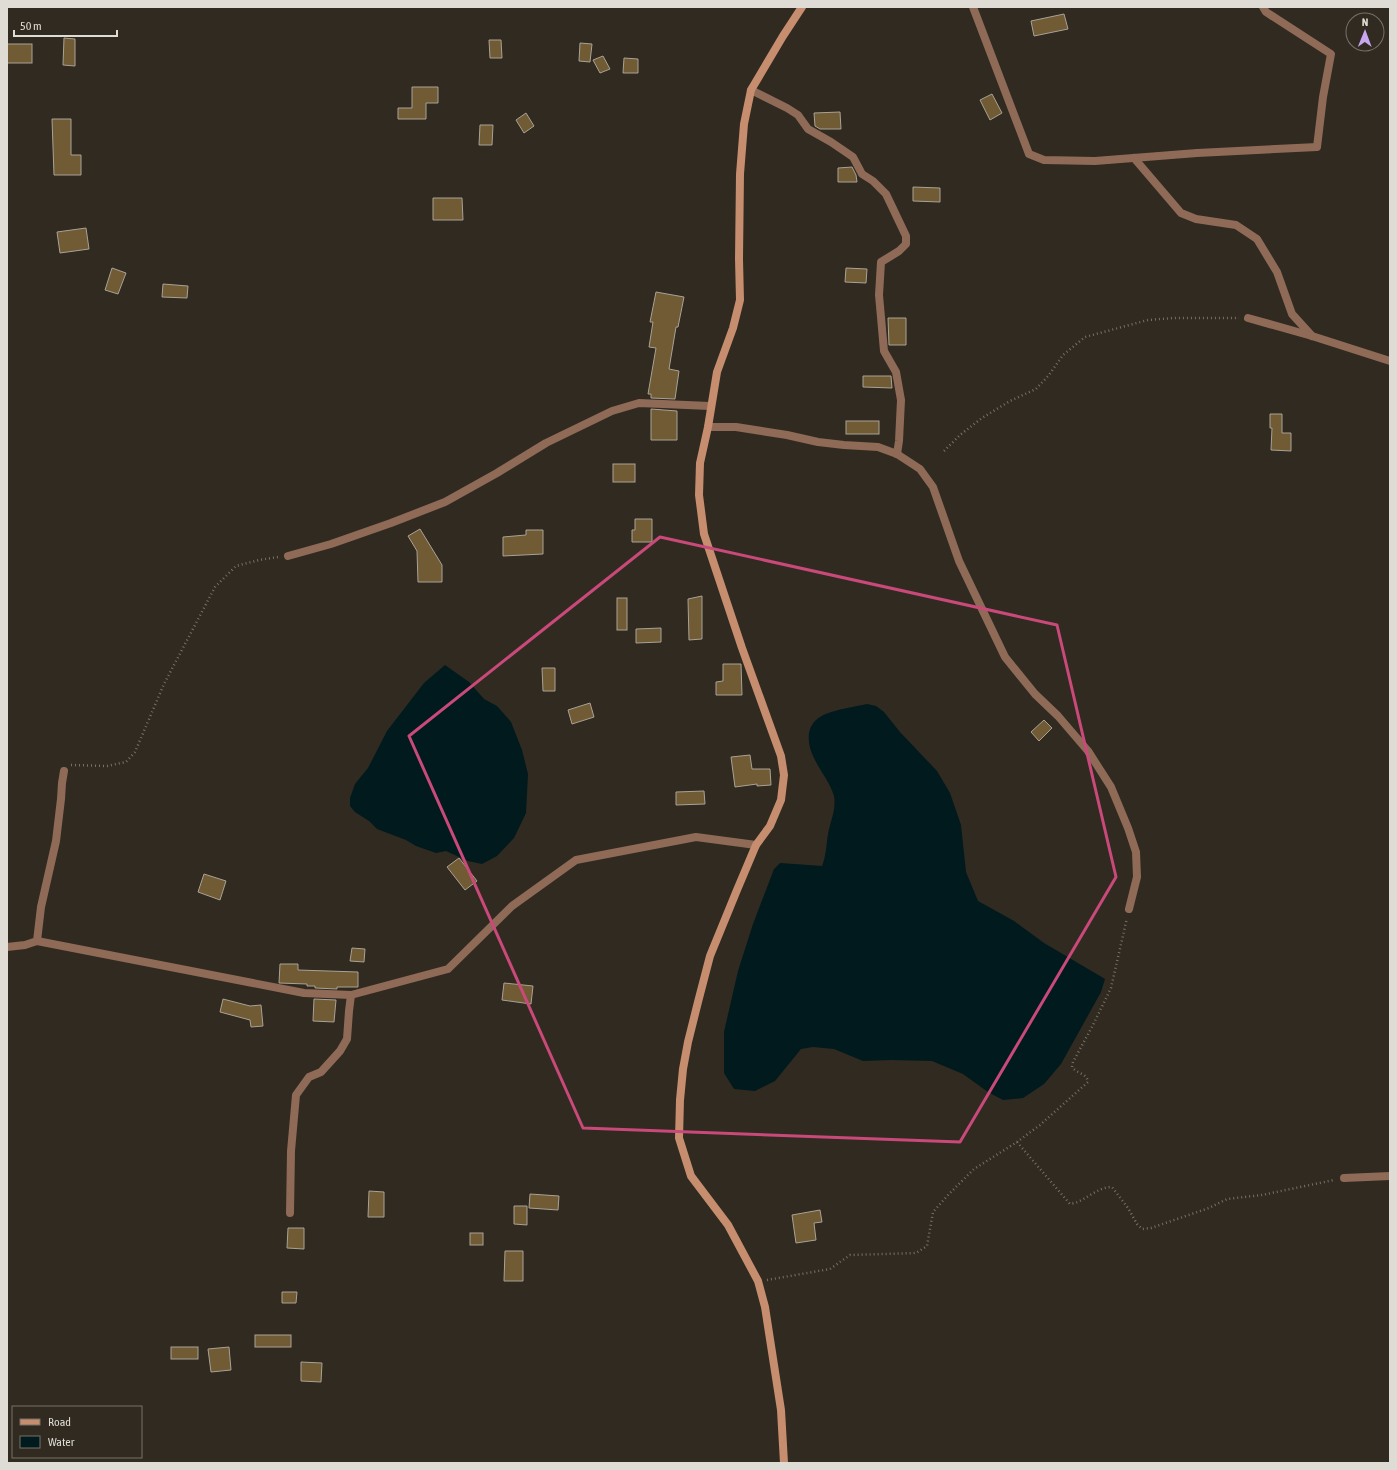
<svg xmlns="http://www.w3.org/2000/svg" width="1397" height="1470" font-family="'Asap Condensed',sans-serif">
<rect width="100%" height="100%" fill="#302a20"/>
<!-- water -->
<g fill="#001a1d">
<polygon points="445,665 469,682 484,699 497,706 511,722 522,750 528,774 526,813 514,838 497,856 482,864 468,861 446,851 436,853 416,846 406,840 377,829 369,821 355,812 350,806 350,798 355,784 368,768 387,731 424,683"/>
<path d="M867,704L876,706L884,712L900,732L937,771L950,793L961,825L966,872L978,901L1014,921L1044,943L1105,979L1101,992L1061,1064L1044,1084L1023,1098L1003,1100L988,1092L963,1074L932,1061L892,1060L863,1061L834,1049L813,1047L801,1049L775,1081L755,1091L734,1089L724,1073V1032L738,971L753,924L774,869L780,863L822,866C827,854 826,842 829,829C832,818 836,808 834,796C830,782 820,771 814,758C807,745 805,726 820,717C828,711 857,706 867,704Z"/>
</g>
<!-- building -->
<g fill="#705b34" stroke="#a9a296">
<polygon points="1064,14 1068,29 1034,36 1031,21"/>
<polygon points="64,38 75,39 75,66 63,65"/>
<polygon points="489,40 501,40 502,58 490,58"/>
<polygon points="580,43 592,44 590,62 579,61"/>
<rect x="7" y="44" width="25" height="19"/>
<polygon points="603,56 610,69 600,73 593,60"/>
<polygon points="624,58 638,59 638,73 623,73"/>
<polygon points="412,87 438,87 438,103 426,103 426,119 398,119 398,108 412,108"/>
<polygon points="992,94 1002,113 990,120 980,100"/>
<polygon points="840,112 841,129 820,129 815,126 814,113"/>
<polygon points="526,113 534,126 524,133 516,120"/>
<polygon points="52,119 71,119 71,155 81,155 81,175 54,175"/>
<polygon points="480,125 493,125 492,145 479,145"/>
<polygon points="852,167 856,175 857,182 838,182 838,168"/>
<polygon points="913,187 940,188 940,202 913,201"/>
<polygon points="433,198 462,198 463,220 433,220"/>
<polygon points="86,228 89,249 60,253 57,232"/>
<polygon points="112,268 126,273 118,294 105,290"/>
<polygon points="846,268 867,269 866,283 845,282"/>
<polygon points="163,284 188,286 187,298 162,297"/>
<polygon points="656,292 684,297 678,327 676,327 669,369 679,371 675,399 651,398 651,394 648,394 656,348 649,347 653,322 650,322"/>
<polygon points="888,318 906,318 906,345 889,345"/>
<polygon points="863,376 891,376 892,388 863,387"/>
<polygon points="651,409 677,411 677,440 651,440"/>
<polygon points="1270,414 1282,414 1282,433 1291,433 1291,451 1271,450 1272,428 1270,428"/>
<rect x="846" y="421" width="33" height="13"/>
<rect x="613" y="464" width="22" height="18"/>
<polygon points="635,519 652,519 652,542 632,542 632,530 635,530"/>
<polygon points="420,529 442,565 442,582 418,582 417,551 408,536"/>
<polygon points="526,530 543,530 543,554 503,556 503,537 526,535"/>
<polygon points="702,596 702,639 689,640 688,599"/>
<rect x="617" y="598" width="10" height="32"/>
<polygon points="661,628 661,642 636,643 636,629"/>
<polygon points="723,664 741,664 742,695 716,695 716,682 723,681"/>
<polygon points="542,668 555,668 555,691 543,691"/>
<polygon points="590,703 594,717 572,724 568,710"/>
<polygon points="1044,720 1052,728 1039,741 1031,732"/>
<polygon points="750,755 752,769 770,769 771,785 757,786 757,784 735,787 731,757"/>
<polygon points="704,791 705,804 676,805 676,792"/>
<polygon points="459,858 477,881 465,890 447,867"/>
<polygon points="204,874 226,881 220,900 198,892"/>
<polygon points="352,948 365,949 364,962 350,961"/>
<polygon points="280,964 298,964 298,970 358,972 358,987 337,987 337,989 315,988 315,986 307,986 307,984 279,983"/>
<polygon points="504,983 533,986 531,1004 502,1000"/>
<polygon points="223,999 250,1006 261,1005 263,1026 251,1027 250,1020 220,1012"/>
<polygon points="314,999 336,1000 334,1022 313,1021"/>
<polygon points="369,1191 384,1192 384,1217 368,1217"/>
<polygon points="530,1194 559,1196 558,1210 529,1208"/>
<polygon points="514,1206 527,1206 527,1225 514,1224"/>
<polygon points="820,1210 822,1222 814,1223 816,1240 796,1243 792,1215"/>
<polygon points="288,1228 304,1228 304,1249 287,1248"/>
<rect x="470" y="1233" width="13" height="12"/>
<polygon points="505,1251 523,1251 523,1281 504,1281"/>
<polygon points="282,1292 297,1292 296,1303 282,1303"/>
<rect x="255" y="1335" width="36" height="12"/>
<rect x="171" y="1347" width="27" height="12"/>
<polygon points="229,1347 231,1370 211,1372 208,1349"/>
<polygon points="301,1362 322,1363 321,1382 301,1381"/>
</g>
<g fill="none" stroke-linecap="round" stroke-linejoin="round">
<!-- path -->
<g stroke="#767168" stroke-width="2.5" stroke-dasharray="1 3" stroke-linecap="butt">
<polyline points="944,451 960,435 982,418 1010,401 1036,389 1049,375 1063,355 1085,337 1148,320 1173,318 1239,318"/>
<polyline points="71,765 107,766 126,762 135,752 164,684 215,587 236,566 259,560 278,557"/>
<path d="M1017,1142L1070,1204C1085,1202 1096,1187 1112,1187L1128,1208L1137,1224L1142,1229L1151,1228L1209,1208L1227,1199L1262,1195L1334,1180"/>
<path d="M767,1280L830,1269L850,1255L916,1253L927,1246L933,1212L949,1194L974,1169L1017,1142L1040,1125L1088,1082C1087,1073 1077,1074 1072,1067L1073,1062L1093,1025L1111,988L1127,918"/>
</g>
<!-- street -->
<g stroke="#8e6a57" stroke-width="8">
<polyline points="973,7 1029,154 1044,160 1095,161 1197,153 1317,147 1323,97 1331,54 1266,12 1263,7"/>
<polyline points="751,90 787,108 798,115 808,129 831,142 853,157 862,174 873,181 886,194 906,236 906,244 899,251 881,262 879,295 884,351 896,372 901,400 899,441 897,454"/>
<polyline points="1134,158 1181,213 1196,219 1236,225 1257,239 1277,272 1292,314 1312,336"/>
<polyline points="1248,318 1312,336 1390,361"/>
<polyline points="708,427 736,427 787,435 818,442 844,445 878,447 897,454 920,469 933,487 959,561 1005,657 1035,694 1058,716 1088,751 1111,787 1128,828 1136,852 1137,877 1129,909"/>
<polyline points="288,556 331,544 391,523 445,502 497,473 546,443 612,411 639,403 710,406"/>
<polyline points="37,941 304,993 351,995 448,969 512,906 576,860 696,837 756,845"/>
<polyline points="7,947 25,945 37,941 41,907 56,841 61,799 62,783 64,771"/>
<polyline points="1344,1178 1390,1176"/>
<polyline points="290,1213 291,1151 296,1095 309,1077 321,1072 340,1051 347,1039 349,1011 351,995"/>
</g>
<!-- secondary -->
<polyline stroke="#c68d6e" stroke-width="8" points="784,1463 781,1410 765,1307 758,1281 728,1225 691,1176 679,1138 680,1100 683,1069 688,1042 698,1002 710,956 737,890 756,845 770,826 781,800 784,775 781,756 742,648 704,534 699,495 700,463 708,427 717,372 733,328 740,300 739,259 740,174 744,124 751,90 783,36 802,7"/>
</g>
<!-- marked area -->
<path fill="none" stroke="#c9497a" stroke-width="3" stroke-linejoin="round" d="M660,537L1057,625L1116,877L960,1142L583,1128L409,736Z"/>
<!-- border -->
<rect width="1397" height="1470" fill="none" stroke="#dfdcd5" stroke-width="16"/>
<!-- legend -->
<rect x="12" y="1406" width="130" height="52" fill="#302a20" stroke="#767168"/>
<rect x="20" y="1419" width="20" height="6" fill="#c68d6e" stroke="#767168"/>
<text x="48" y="1426" font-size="12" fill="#dfdcd5">Road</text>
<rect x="20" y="1436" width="20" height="12" fill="#001a1d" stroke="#767168"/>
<text x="48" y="1446" font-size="12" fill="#dfdcd5">Water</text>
<!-- north arrow -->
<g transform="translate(1365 32) rotate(1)"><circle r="19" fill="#302a20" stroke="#767168"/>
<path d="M0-3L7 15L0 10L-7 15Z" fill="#c7a6ef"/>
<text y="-6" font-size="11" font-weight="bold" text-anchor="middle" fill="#dfdcd5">N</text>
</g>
<!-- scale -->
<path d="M14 30v6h103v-6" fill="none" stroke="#dfdcd5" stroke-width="2"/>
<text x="20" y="30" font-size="12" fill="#dfdcd5" stroke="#302a20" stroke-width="3" paint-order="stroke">50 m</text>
</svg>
